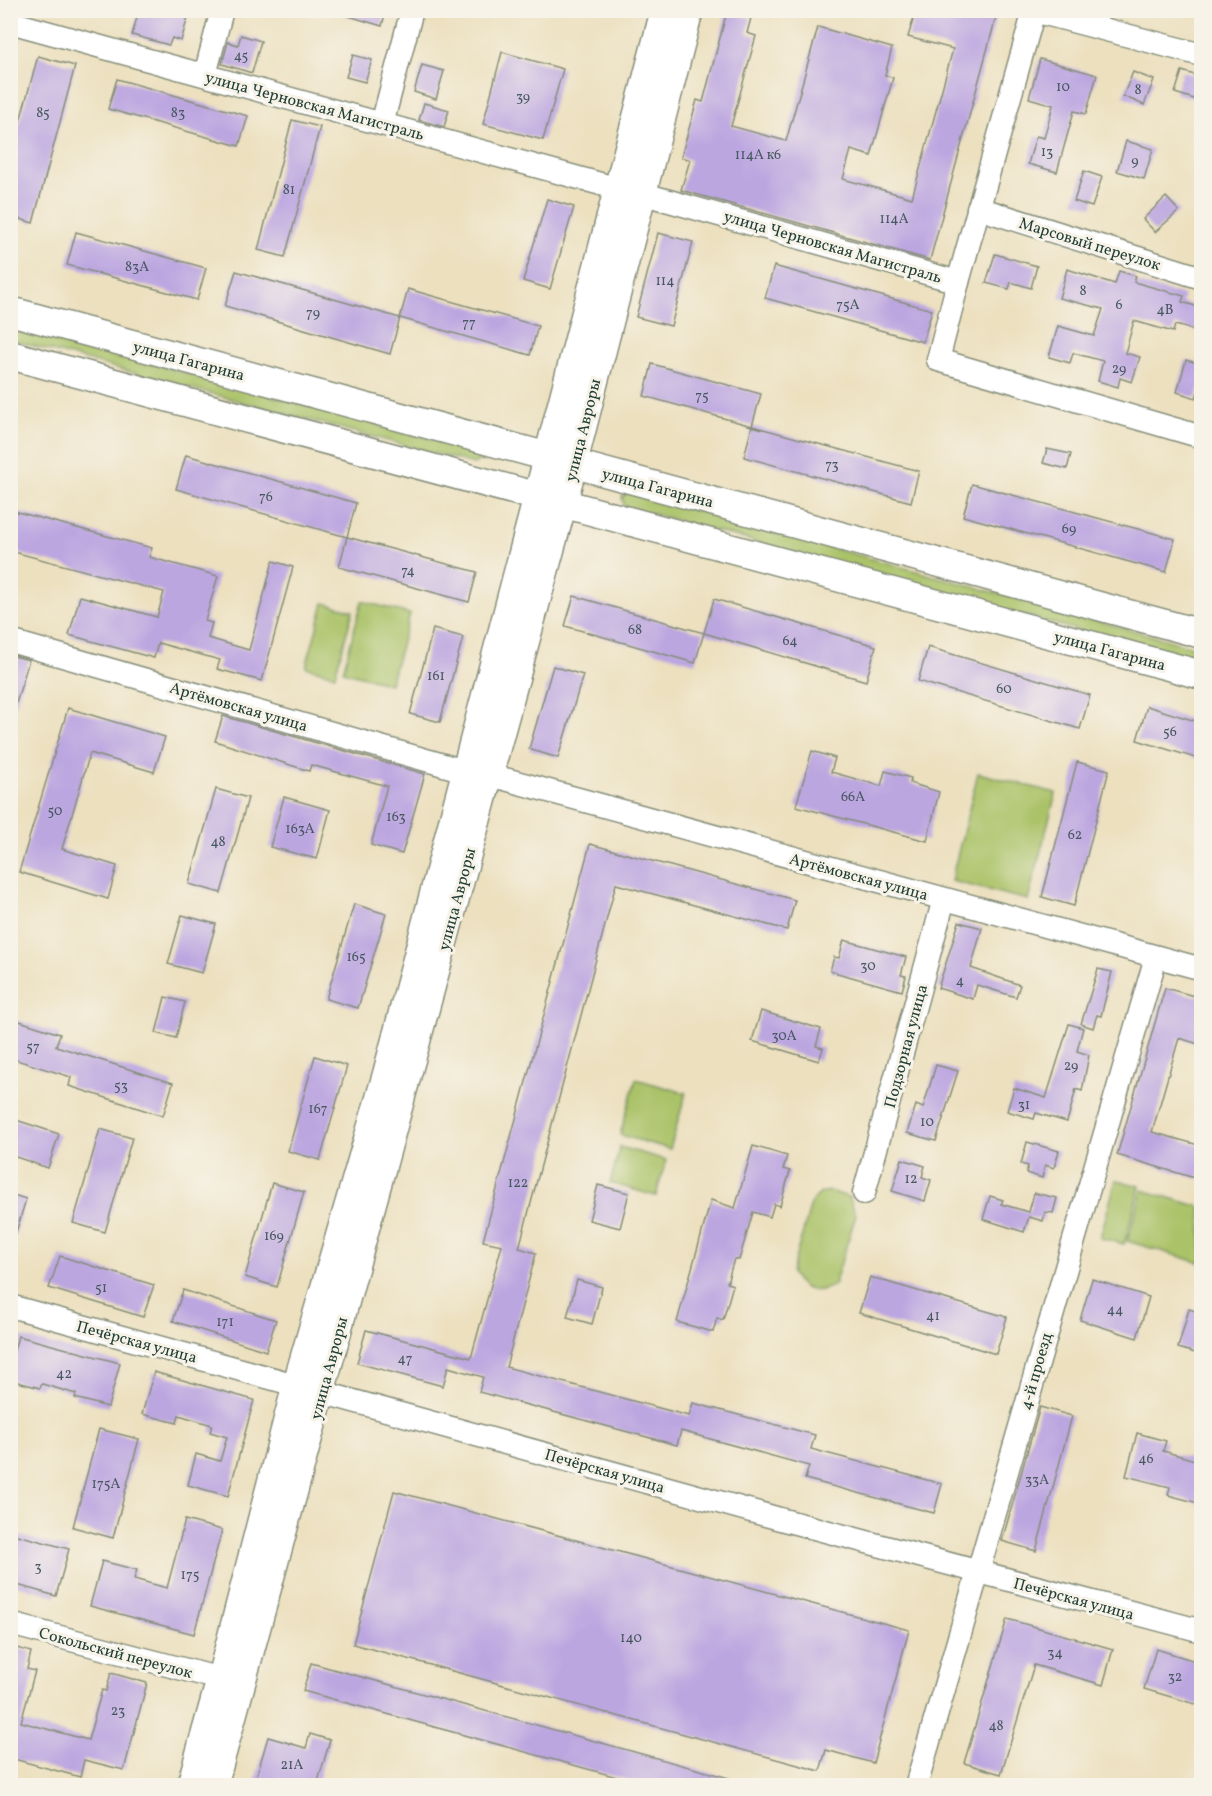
<svg xmlns="http://www.w3.org/2000/svg" width="1212" height="1796" font-family="Vollkorn,serif">
<rect width="100%" height="100%" fill="#f7f3e8"/>
<filter id="ink" filterUnits="userSpaceOnUse"><feTurbulence type="fractalNoise" baseFrequency=".0167" numOctaves="2"/><feDisplacementMap in="SourceGraphic" scale="12" xChannelSelector="R" yChannelSelector="G"/><feConvolveMatrix kernelMatrix="1 2 1 2 8 2 1 2 1" color-interpolation-filters="sRGB"/></filter>
<filter id="wash" filterUnits="userSpaceOnUse"><feTurbulence type="fractalNoise" baseFrequency=".008" numOctaves="4" result="noise"/><feDisplacementMap in="SourceGraphic" scale="24" xChannelSelector="R" yChannelSelector="G"/><feGaussianBlur stdDeviation="1.35" result="paint"/><feColorMatrix in="noise" values="0 0 0 0 0 0 0 0 0 0 0 0 0 0 0 0 0 1.4 0 .05"/><feComposite in="paint" operator="in"/></filter>
<g filter="url(#wash)">
<rect width="100%" height="100%" fill="#ece0bf"/>
<!-- green -->
<g fill="#aac268" stroke="#64804e" stroke-width="1.5">
<polygon points="10,326 480,452 482,458 474,464 11,340"/>
<polygon points="628,492 1201,649 1201,664 624,506 622,497"/>
<polygon points="362,601 410,614 390,684 343,671"/>
<polygon points="324,603 353,611 335,675 306,667"/>
<polygon points="978,773 1056,793 1028,900 951,881"/>
<polygon points="636,1079 686,1093 670,1149 620,1135"/>
<polygon points="620,1147 666,1160 656,1196 610,1183"/>
<polygon points="1116,1180 1140,1186 1124,1244 1100,1238"/>
<polygon points="1142,1190 1201,1207 1201,1263 1127,1241"/>
<path d="M829,1191L849,1197L856,1215L834,1285C815,1295 803,1292 791,1273L812,1201L821,1193Z"/>
</g>
<g id="blocks">
<!-- building -->
<g fill="#bca6e0">
<polygon points="139,10 190,10 181,41 172,38 169,45 132,35"/>
<polygon points="343,10 386,10 382,26 342,14"/>
<polygon points="916,10 998,10 930,260 681,190 690,160 681,157 697,100 703,102 727,11 751,18 747,33 756,36 731,126 786,141 818,27 892,48 885,75 893,78 871,156 851,150 843,179 912,198 953,49 908,37"/>
<polygon points="241,35 261,41 252,73 222,64 228,42 238,45"/>
<polygon points="502,52 563,69 543,140 483,124"/>
<polygon points="353,55 372,60 365,82 346,77"/>
<polygon points="38,56 75,66 33,223 10,216 10,157"/>
<polygon points="1040,59 1097,75 1086,114 1074,111 1057,172 1028,164 1036,136 1044,138 1053,105 1029,98"/>
<polygon points="422,65 444,71 436,99 414,92"/>
<polygon points="1182,71 1201,77 1194,99 1175,93"/>
<polygon points="1133,72 1154,80 1144,105 1123,96"/>
<polygon points="117,79 248,116 239,146 108,109"/>
<polygon points="424,103 449,110 444,127 419,120"/>
<polygon points="292,120 320,127 285,257 258,250"/>
<polygon points="1126,141 1153,149 1144,179 1117,171"/>
<polygon points="1084,171 1102,177 1092,207 1074,201"/>
<polygon points="1166,197 1179,211 1155,232 1143,219"/>
<polygon points="547,199 574,207 550,289 523,281"/>
<polygon points="76,232 206,268 197,300 67,265"/>
<polygon points="658,233 693,242 671,326 636,317"/>
<polygon points="995,254 1037,266 1031,288 1011,282 1009,289 986,283"/>
<polygon points="774,266 932,310 923,342 765,298"/>
<polygon points="1067,269 1115,284 1119,271 1136,276 1134,282 1184,296 1182,302 1202,308 1202,332 1175,325 1173,332 1134,321 1125,353 1140,357 1132,382 1120,378 1118,387 1098,381 1103,361 1073,353 1070,363 1049,357 1058,326 1094,336 1103,309 1059,298"/>
<polygon points="236,271 400,318 390,354 225,306"/>
<polygon points="408,289 538,326 530,355 400,318"/>
<polygon points="1186,360 1202,364 1202,379 1196,398 1177,392"/>
<polygon points="652,364 761,394 752,426 644,396"/>
<polygon points="752,426 919,471 911,502 744,457"/>
<polygon points="1047,449 1071,454 1067,469 1043,463"/>
<polygon points="186,455 356,503 347,537 176,489"/>
<polygon points="972,484 1175,539 1166,572 963,516"/>
<polygon points="10,510 152,548 149,557 218,576 205,621 212,623 208,638 249,650 273,561 293,567 262,681 217,669 220,660 158,643 154,658 69,635 80,596 157,617 164,592 10,551"/>
<polygon points="347,537 477,572 469,602 339,567"/>
<polygon points="574,596 704,633 695,663 565,626"/>
<polygon points="714,599 876,646 866,681 704,633"/>
<polygon points="433,629 463,637 440,722 410,714"/>
<polygon points="928,647 1090,695 1080,729 918,681"/>
<polygon points="10,655 29,660 14,710 10,709"/>
<polygon points="553,666 583,675 558,758 529,749"/>
<polygon points="1147,706 1202,723 1202,760 1137,740"/>
<polygon points="68,708 165,737 154,772 90,753 62,849 117,866 108,899 19,872"/>
<polygon points="223,716 425,774 402,854 371,845 387,786 311,765 309,771 215,741"/>
<polygon points="812,751 835,758 831,772 881,786 885,771 911,778 910,783 939,792 927,841 796,806"/>
<polygon points="1077,762 1109,770 1074,906 1042,897"/>
<polygon points="216,789 248,798 221,893 189,884"/>
<polygon points="284,797 330,810 317,859 270,847"/>
<polygon points="590,844 795,900 787,930 616,884 519,1248 536,1253 506,1367 689,1416 693,1403 815,1435 811,1449 942,1484 934,1513 805,1479 809,1466 681,1431 677,1445 479,1392 483,1377 448,1367 443,1386 357,1363 366,1330 471,1358 502,1245 483,1241"/>
<polygon points="354,904 386,914 358,1008 326,999"/>
<polygon points="182,915 216,924 202,973 168,964"/>
<polygon points="959,922 982,928 971,968 1020,985 1016,997 977,985 973,999 938,988"/>
<polygon points="844,940 906,957 901,975 906,976 902,991 830,971 834,957 839,958"/>
<polygon points="1098,969 1112,972 1101,1016 1097,1015 1093,1028 1081,1024"/>
<polygon points="1165,988 1202,998 1202,1045 1179,1038 1152,1132 1202,1146 1202,1165 1198,1179 1117,1155"/>
<polygon points="165,997 185,1002 176,1038 156,1033"/>
<polygon points="761,1011 821,1029 816,1046 823,1048 819,1061 752,1041"/>
<polygon points="10,1018 60,1034 56,1046 173,1083 163,1116 69,1086 71,1077 10,1058"/>
<polygon points="1069,1024 1083,1028 1077,1051 1089,1055 1082,1091 1076,1089 1067,1122 1036,1113 1034,1119 1007,1111 1014,1088 1046,1098"/>
<polygon points="315,1056 347,1066 320,1160 288,1151"/>
<polygon points="936,1065 958,1071 936,1141 907,1133 916,1105 923,1108"/>
<polygon points="10,1118 59,1134 48,1168 10,1155"/>
<polygon points="100,1129 132,1138 105,1232 73,1223"/>
<polygon points="1027,1142 1059,1151 1054,1168 1045,1165 1042,1178 1026,1173 1028,1166 1021,1164"/>
<polygon points="753,1146 787,1156 783,1169 790,1171 780,1206 774,1204 770,1217 753,1212 739,1260 734,1259 727,1283 733,1285 723,1320 717,1318 713,1332 677,1322 711,1200 735,1208"/>
<polygon points="902,1159 925,1166 922,1177 931,1180 925,1201 892,1191"/>
<polygon points="272,1183 304,1192 277,1287 245,1277"/>
<polygon points="598,1185 629,1193 620,1228 589,1220"/>
<polygon points="1034,1193 1057,1198 1053,1213 1045,1212 1043,1221 1029,1217 1024,1232 983,1219 990,1196 1003,1200 1001,1204 1029,1212"/>
<polygon points="10,1194 26,1199 14,1239 10,1238"/>
<polygon points="60,1256 154,1285 143,1317 49,1288"/>
<polygon points="870,1277 1007,1317 996,1354 859,1313"/>
<polygon points="1092,1279 1149,1297 1137,1338 1080,1320"/>
<polygon points="577,1280 602,1287 592,1324 567,1317"/>
<polygon points="183,1290 276,1320 266,1351 173,1321"/>
<polygon points="1189,1309 1202,1313 1202,1355 1178,1348"/>
<polygon points="18,1336 120,1363 108,1407 75,1398 76,1394 42,1384 40,1388 10,1380 10,1365"/>
<polygon points="154,1372 254,1400 228,1496 188,1485 196,1454 220,1461 227,1437 210,1432 212,1425 179,1415 177,1423 142,1414"/>
<polygon points="1040,1407 1072,1416 1036,1551 1002,1541"/>
<polygon points="99,1429 139,1439 113,1538 73,1527"/>
<polygon points="1137,1433 1166,1441 1163,1451 1202,1462 1202,1504 1168,1495 1170,1487 1126,1476"/>
<polygon points="394,1491 909,1630 873,1763 826,1750 820,1771 353,1644"/>
<polygon points="185,1520 222,1530 194,1634 90,1606 102,1561 137,1570 134,1579 167,1588"/>
<polygon points="10,1533 69,1549 56,1596 10,1583"/>
<polygon points="1007,1619 1113,1649 1103,1685 1034,1665 1001,1774 964,1763"/>
<polygon points="10,1646 31,1652 27,1669 35,1671 21,1722 88,1740 102,1690 106,1691 111,1673 147,1683 124,1770 84,1760 80,1777 10,1758"/>
<polygon points="1156,1649 1202,1663 1202,1706 1144,1689"/>
<polygon points="311,1663 740,1781 740,1785 646,1785 303,1691"/>
<polygon points="310,1734 330,1740 317,1785 269,1785 255,1781 268,1737 306,1748"/>
</g>
</g>
</g>
<g filter="url(#ink)">
<use href="#blocks" fill-opacity="0" stroke="#868e7a" stroke-width="1.5"/>
<g fill="none" stroke-linecap="round" stroke-linejoin="round">
<!-- minor casing -->
<g stroke="#868e7a" stroke-width="25">
<g id="minor">
<polyline points="10,22 619,189"/>
<polyline points="205,75 222,10"/>
<polyline points="382,124 412,10"/>
<polyline points="644,194 958,282 938,360 1202,437"/>
<polyline points="978,208 1202,278"/>
<polyline points="958,282 1034,11 1202,55"/>
<polyline points="10,641 468,772"/>
<polyline points="490,775 1202,969"/>
<polyline points="864,1193 944,899"/>
<polyline points="10,1306 780,1519 1202,1631"/>
<polyline points="10,1624 221,1679"/>
<polyline points="916,1786 1156,957"/>
</g>
</g>
<!-- major casing -->
<g stroke="#868e7a" stroke-width="31">
<g id="major">
<polyline points="10,311 1202,634"/>
<polyline points="10,355 1202,675"/>
<polyline points="191,1786 221,1679 297,1384 387,1074 665,10"/>
<polyline points="213,1786 563,502 689,10"/>
</g>
</g>
<!-- minor -->
<use href="#minor" stroke="#fff" stroke-width="22"/>
<!-- major -->
<use href="#major" stroke="#fff" stroke-width="28"/>
</g>
</g>
<g text-anchor="middle" stroke-width="6" stroke-linejoin="round" paint-order="stroke">
<!-- number labels -->
<g font-size="14" fill="#46575f">
<text x="241" y="60">45</text>
<text x="1063" y="91">10</text>
<text x="1138" y="94">8</text>
<text x="523" y="101">39</text>
<text x="43" y="117">85</text>
<text x="178" y="117">83</text>
<text x="1047" y="156">13</text>
<text x="758" y="159">114А к6</text>
<text x="1135" y="165">9</text>
<text x="289" y="194">81</text>
<text x="894" y="223">114А</text>
<text x="137" y="271">83А</text>
<text x="665" y="285">114</text>
<text x="1083" y="295">8</text>
<text x="848" y="309">75А</text>
<text x="1119" y="309">6</text>
<text x="1165" y="314">4В</text>
<text x="313" y="317">79</text>
<text x="469" y="327">77</text>
<text x="1119" y="373">29</text>
<text x="702" y="400">75</text>
<text x="832" y="469">73</text>
<text x="266" y="501">76</text>
<text x="1069" y="533">69</text>
<text x="408" y="575">74</text>
<text x="635" y="634">68</text>
<text x="790" y="645">64</text>
<text x="436" y="680">161</text>
<text x="1004" y="693">60</text>
<text x="1170" y="736">56</text>
<text x="853" y="801">66А</text>
<text x="55" y="815">50</text>
<text x="396" y="821">163</text>
<text x="300" y="833">163А</text>
<text x="1075" y="839">62</text>
<text x="218" y="846">48</text>
<text x="356" y="961">165</text>
<text x="868" y="970">30</text>
<text x="960" y="985">4</text>
<text x="784" y="1040">30А</text>
<text x="33" y="1051">57</text>
<text x="1071" y="1070">29</text>
<text x="121" y="1090">53</text>
<text x="1024" y="1109">31</text>
<text x="318" y="1113">167</text>
<text x="927" y="1126">10</text>
<text x="911" y="1183">12</text>
<text x="518" y="1187">122</text>
<text x="274" y="1240">169</text>
<text x="101" y="1292">51</text>
<text x="1115" y="1314">44</text>
<text x="933" y="1320">41</text>
<text x="225" y="1326">171</text>
<text x="405" y="1363">47</text>
<text x="64" y="1378">42</text>
<text x="1146" y="1463">46</text>
<text x="1037" y="1484">33А</text>
<text x="106" y="1488">175А</text>
<text x="38" y="1571">3</text>
<text x="190" y="1579">175</text>
<text x="631" y="1642">140</text>
<text x="1055" y="1657">34</text>
<text x="1175" y="1681">32</text>
<text x="118" y="1715">23</text>
<text x="996" y="1730">48</text>
<text x="292" y="1769">21А</text>
</g>
<!-- street labels -->
<g font-size="16" fill="#1f3d34" stroke="#f7f3e8">
<text transform="translate(315 105) rotate(15)" y="6">улица Черновская Магистраль</text>
<text transform="translate(1090 243) rotate(17)" y="6">Марсовый переулок</text>
<text transform="translate(833 246) rotate(16)" y="6">улица Черновская Магистраль</text>
<text transform="translate(189 360) rotate(15)" y="6">улица Гагарина</text>
<text transform="translate(582 430) rotate(-76)" y="6">улица Авроры</text>
<text transform="translate(658 487) rotate(15)" y="6">улица Гагарина</text>
<text transform="translate(1110 650) rotate(15)" y="6">улица Гагарина</text>
<text transform="translate(239 706) rotate(16)" y="6">Артёмовская улица</text>
<text transform="translate(859 876) rotate(15)" y="6">Артёмовская улица</text>
<text transform="translate(456 899) rotate(-75)" y="6">улица Авроры</text>
<text transform="translate(905 1046) rotate(-75)" y="6">Подзорная улица</text>
<text transform="translate(137 1341) rotate(15)" y="6">Печёрская улица</text>
<text transform="translate(328 1368) rotate(-75)" y="6">улица Авроры</text>
<text transform="translate(1035 1371) rotate(-74)" y="6">4-й проезд</text>
<text transform="translate(605 1470) rotate(16)" y="6">Печёрская улица</text>
<text transform="translate(1074 1598) rotate(15)" y="6">Печёрская улица</text>
<text transform="translate(116 1652) rotate(15)" y="6">Сокольский переулок</text>
</g>
</g>
<!-- margin -->
<rect width="1212" height="1796" fill="none" stroke="#f7f3e8" stroke-width="36"/>
</svg>
